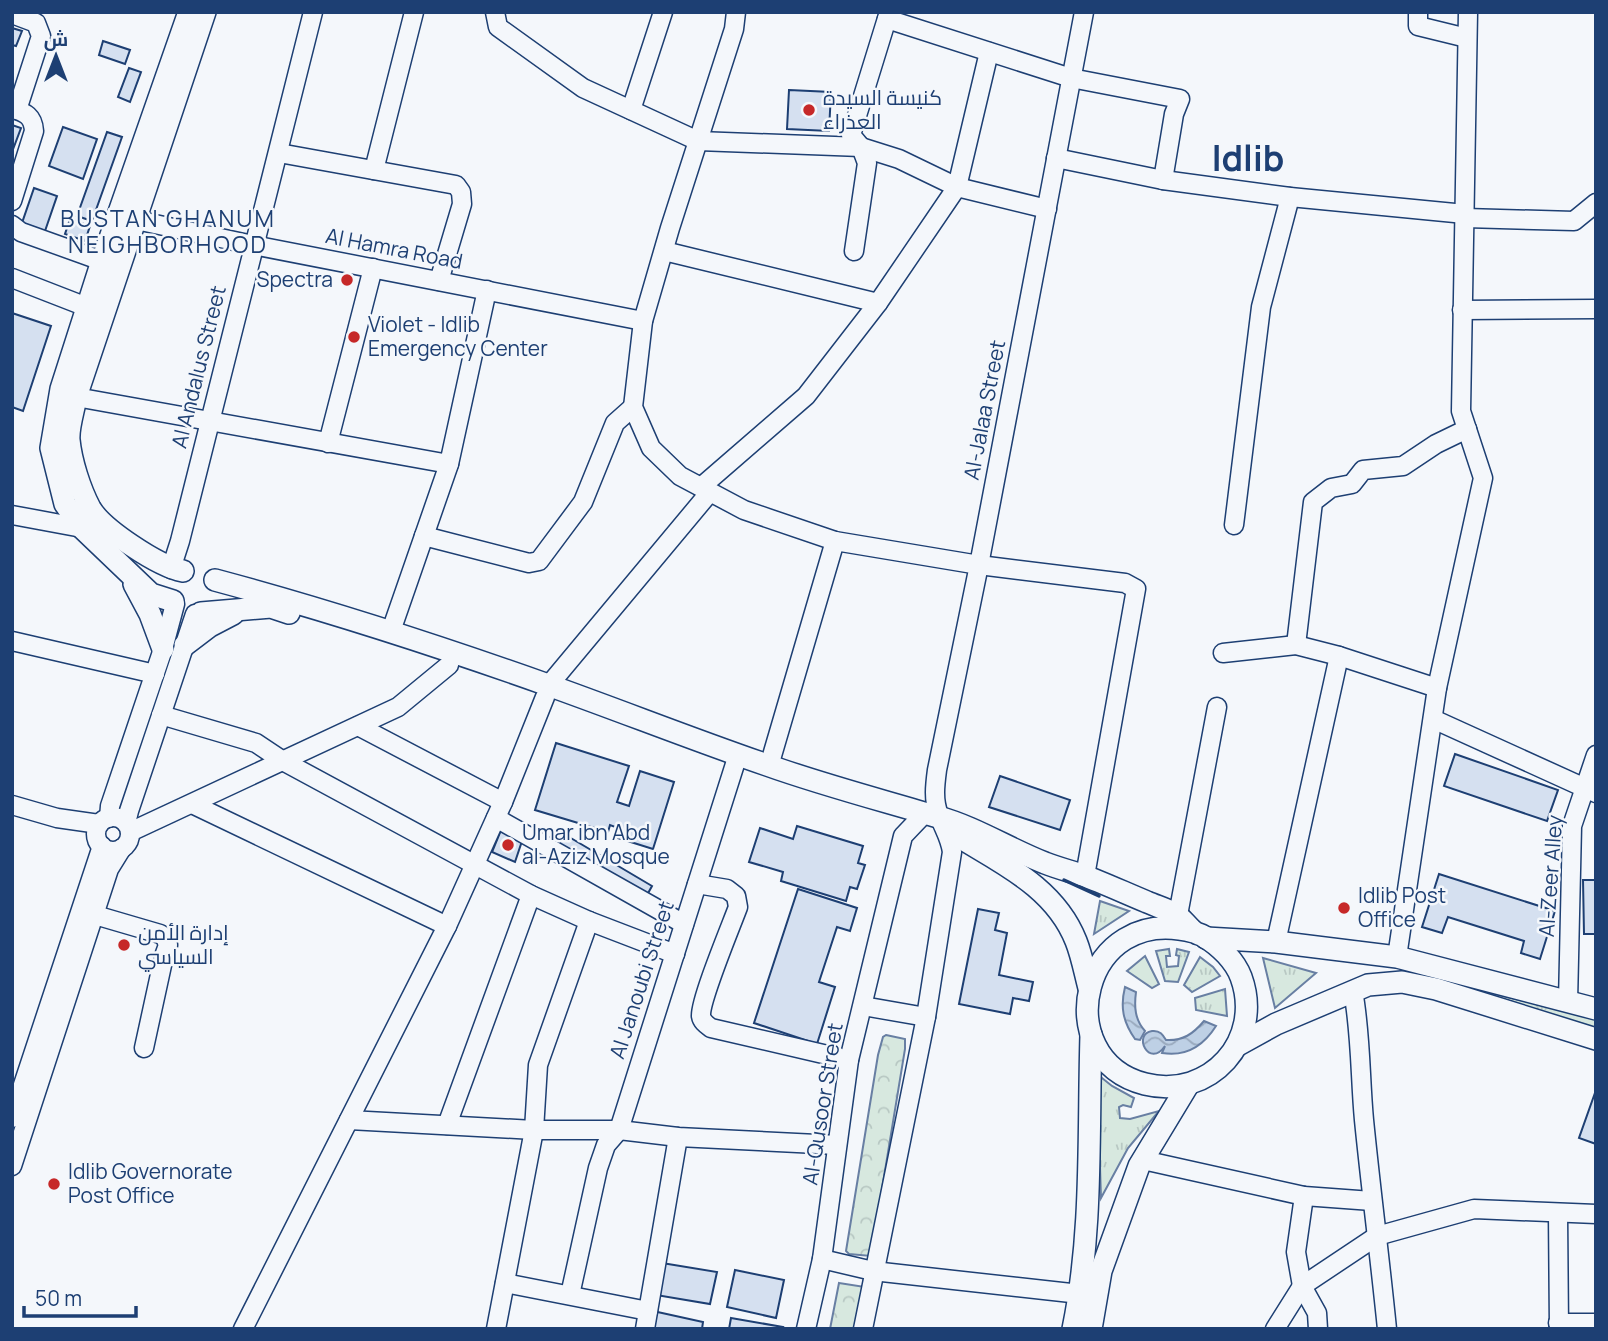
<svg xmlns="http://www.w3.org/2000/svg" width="1608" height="1341" font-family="Manrope,Cairo,sans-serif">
<defs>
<pattern id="grass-tufts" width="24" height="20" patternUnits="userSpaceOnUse" patternTransform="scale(1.75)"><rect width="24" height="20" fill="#d7e8df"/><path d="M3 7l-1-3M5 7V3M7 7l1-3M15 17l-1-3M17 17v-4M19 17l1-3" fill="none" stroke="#b8c8c3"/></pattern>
<pattern id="forest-crowns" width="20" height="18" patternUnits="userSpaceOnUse" patternTransform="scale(1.75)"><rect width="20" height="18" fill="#d7e8df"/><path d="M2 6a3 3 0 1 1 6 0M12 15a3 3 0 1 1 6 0" fill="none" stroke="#b8c8c3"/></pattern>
<pattern id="water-waves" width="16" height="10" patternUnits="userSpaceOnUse" patternTransform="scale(1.75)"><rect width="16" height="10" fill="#bed0e5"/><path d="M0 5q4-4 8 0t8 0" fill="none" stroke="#9aaabe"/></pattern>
</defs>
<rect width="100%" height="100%" fill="#f4f7fb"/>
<!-- grass -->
<g fill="url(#grass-tufts)" stroke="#687fa3" stroke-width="2">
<polygon points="1100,901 1129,911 1094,934"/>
<polygon points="1169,949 1170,956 1166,956 1167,967 1178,966 1179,956 1176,955 1177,949 1189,952 1178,982 1165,981 1156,951"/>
<polygon points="1145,956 1159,984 1152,988 1127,971"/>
<polygon points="1200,957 1213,967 1220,976 1192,992 1184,985"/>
<polygon points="1263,958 1316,973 1275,1008"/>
<polygon points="1431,979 1596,1018 1596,1033"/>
<polygon points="1225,989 1227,1016 1196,1010 1195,998"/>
<polygon points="1097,1074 1112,1086 1134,1098 1131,1107 1123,1105 1119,1107 1120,1118 1130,1119 1159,1111 1128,1148 1101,1198"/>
</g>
<!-- forest -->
<g fill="url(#forest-crowns)" stroke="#687fa3" stroke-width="2">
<polygon points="886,1035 905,1039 905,1049 871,1256 849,1254 846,1251 878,1055 883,1037"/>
<polygon points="839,1283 865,1287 857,1329 830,1329"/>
</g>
<!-- water -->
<g fill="url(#water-waves)" stroke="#687fa3" stroke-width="2">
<path d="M1125,987L1136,992C1134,1007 1135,1020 1145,1031L1140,1040L1135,1039C1123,1022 1120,1007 1125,987Z"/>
<path d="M1204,1021L1216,1026C1204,1045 1186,1057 1162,1053L1165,1046C1149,1069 1132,1034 1152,1031C1160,1030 1163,1035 1166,1040C1183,1041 1193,1034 1204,1021Z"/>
</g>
<!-- building -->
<g fill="#d5e0f0" stroke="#1d3f73" stroke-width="2">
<polygon points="12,28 22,31 16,46 12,45"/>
<polygon points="103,41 130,50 125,64 99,55"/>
<polygon points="129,68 141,72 130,102 118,97"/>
<polygon points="789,90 831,92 829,131 787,129"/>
<polygon points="12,125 21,128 12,152"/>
<polygon points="63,127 97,139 83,179 49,166"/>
<polygon points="107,132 122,137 92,221 77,216"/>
<polygon points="34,188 57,196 45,231 22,223"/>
<polygon points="70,219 90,226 85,241 65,234"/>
<polygon points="12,313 51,326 23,411 12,407"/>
<polygon points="556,743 629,766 617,802 629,806 640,771 674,782 653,849 618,838 621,829 610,825 608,832 535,810"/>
<polygon points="1455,754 1558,790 1547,821 1444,786"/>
<polygon points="1000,776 1070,800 1060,830 989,807"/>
<polygon points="797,826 863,846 858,863 865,865 857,889 850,887 846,901 781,881 783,872 749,862 760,828 793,839"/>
<polygon points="501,830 523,838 515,862 492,852"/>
<polygon points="564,834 652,886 647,895 559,844"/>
<polygon points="1439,874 1555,911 1540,959 1521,953 1524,941 1448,917 1442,933 1422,927"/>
<polygon points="1583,880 1596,880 1596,934 1584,934"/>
<polygon points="798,889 857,908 850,931 837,927 819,982 835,987 817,1044 754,1023"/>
<polygon points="978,909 999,913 995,930 1007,933 999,975 1033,982 1029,1001 1013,998 1010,1014 959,1004"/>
<polygon points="1596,1090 1596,1144 1579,1138"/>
<polygon points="662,1263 717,1272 710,1304 656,1295"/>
<polygon points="735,1270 784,1280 776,1318 727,1307"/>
<polygon points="653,1311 703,1322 702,1329 650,1329"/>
<polygon points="731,1318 783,1327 782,1329 729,1329"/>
</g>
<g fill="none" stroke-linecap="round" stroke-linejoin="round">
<!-- minor casing -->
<g stroke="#1d3f73" stroke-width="21">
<g id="minor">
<polyline points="495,12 498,27 583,88 698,141 861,147 899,159 957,187 1047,209"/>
<polyline points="736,12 734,29 670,228 643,321 633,407 651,448 680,476 744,510 835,541 979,565 1125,583 1136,589 1085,876"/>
<polyline points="1418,12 1418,26 1467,38"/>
<polyline points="12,14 36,23 41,36 17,110"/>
<polyline points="887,19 1071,78 1180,99 1174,114 1163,180"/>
<path d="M12,108C26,113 33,116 34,131L12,201"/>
<polyline points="631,110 663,12"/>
<polyline points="279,153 456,185 461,192 462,204 439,281"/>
<polyline points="1056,158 1163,180 1290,197 1465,214"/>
<polyline points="374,170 414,12"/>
<polyline points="1465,218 1574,221 1596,203"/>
<polyline points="136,220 253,245 643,321"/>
<polyline points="12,225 21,232 102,261"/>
<polyline points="664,251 878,303"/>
<polyline points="854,251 867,163 861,147 851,135 889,12"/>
<polyline points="12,278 97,311"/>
<polyline points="1462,310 1596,309"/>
<polyline points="76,397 449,464"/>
<polyline points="328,443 373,268"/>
<polyline points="701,487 806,396 878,303 957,187 989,52"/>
<polyline points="12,515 82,528"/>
<polyline points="1234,525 1261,307 1290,197"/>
<polyline points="424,536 529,563 539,561 583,502 615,423 633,407"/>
<polyline points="171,569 180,541 313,12"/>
<polyline points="391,631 449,464 487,290"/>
<polyline points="12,641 155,674"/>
<polyline points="1296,645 1313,502 1331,488 1352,484 1363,470 1403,466 1436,444 1467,429"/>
<polyline points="1223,653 1296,645 1339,656 1437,688"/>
<polyline points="549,685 710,492"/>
<polyline points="161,715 256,743 283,761 531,895 589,921 675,954"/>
<polyline points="1433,719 1596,793"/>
<polyline points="358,726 503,802"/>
<polyline points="769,766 835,541"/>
<polyline points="192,804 447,926"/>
<polyline points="12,805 57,818 99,824"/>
<circle cx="113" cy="834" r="17"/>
<polyline points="109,818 110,806 163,649 175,604"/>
<polyline points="496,818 684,924"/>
<polyline points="126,823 129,811 195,614"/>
<polyline points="130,832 398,707 449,665"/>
<path d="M697,884L727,889L736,896L738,907C731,926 700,1000 701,1016C702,1022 707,1025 711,1028L849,1060"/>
<polyline points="95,915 160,934 165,937 168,945 164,956 144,1048"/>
<polyline points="1178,915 1217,707"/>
<polyline points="1276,942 1339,656"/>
<polyline points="1397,957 1437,688 1483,478 1461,411 1468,12"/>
<path d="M1353,991C1361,1033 1360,1077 1364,1120C1371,1190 1380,1259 1387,1329"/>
<polyline points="1568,1002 1572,826 1596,755"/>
<polyline points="863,1006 926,1017"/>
<polyline points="12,1118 102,846"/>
<polyline points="349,1120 534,1130 619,1130 678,1137 837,1145"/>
<polyline points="447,1125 531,895"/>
<polyline points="1143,1160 1304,1196 1372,1201"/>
<polyline points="12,1166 109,869 122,848"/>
<polyline points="1304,1196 1296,1252 1302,1286 1317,1313 1318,1329"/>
<polyline points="1558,1213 1559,1329"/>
<polyline points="822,1259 873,1271 1080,1294"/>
<polyline points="505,1283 648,1311"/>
<polyline points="570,1295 598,1168 606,1145 619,1130 735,764"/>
<polyline points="1558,1323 1596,1323"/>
<polyline points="243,1329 447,926 503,802 545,697"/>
<polyline points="496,1329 534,1130 538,1065 589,921"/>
<polyline points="645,1329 678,1137"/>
<polyline points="806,1329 822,1259 849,1060 903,836 924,814"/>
<path d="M863,1329L926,1017L952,852C950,837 943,828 939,815C933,800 935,785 937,770L979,565L1084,12"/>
<polyline points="1275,1329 1302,1286 1377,1236 1474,1209 1596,1214"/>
</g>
</g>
<!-- major casing -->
<g stroke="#1d3f73" stroke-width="24">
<g id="major">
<path d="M183,571C158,566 102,529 90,508C80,489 71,461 69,440C68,427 74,410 76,397L205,12"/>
<path d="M215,580C327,610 438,646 548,685C621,711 694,740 767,765C823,785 881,800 938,817C975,827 1009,849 1045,863C1057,868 1070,871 1082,875C1104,883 1125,893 1147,902C1156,906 1167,909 1175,914C1182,918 1186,925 1192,930C1199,936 1197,932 1205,937C1220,946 1235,961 1241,977C1264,1040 1210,1100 1145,1084C1047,1059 1081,901 1194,932"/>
<polyline points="134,584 150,614 163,649"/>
<polyline points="173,601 151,594 82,528 65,504 51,448 61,389 102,261 189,12"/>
<polyline points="201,613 271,607 289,613"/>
<polyline points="185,645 210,626 233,614"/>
<path d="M951,832C998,862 1054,885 1076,941C1082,956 1085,973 1089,988"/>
<polyline points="1206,938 1276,942 1397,957 1596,1009"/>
<polyline points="1238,1045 1276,1024 1368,985 1402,982 1436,989 1596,1039"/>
<path d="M1073,1329C1093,1232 1088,1134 1091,1035"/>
<polyline points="1091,1329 1101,1271 1139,1166 1188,1085"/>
</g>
</g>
<!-- minor -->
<use href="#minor" stroke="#f4f7fb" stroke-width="18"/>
<!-- major -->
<use href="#major" stroke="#f4f7fb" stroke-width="21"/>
<!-- wall -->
<polyline stroke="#1d3f73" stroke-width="3.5" points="1064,880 1099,896"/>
</g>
<!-- markers -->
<g fill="#c62828" stroke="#f4f7fb" stroke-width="2.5">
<circle cx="809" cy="110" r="7"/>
<circle cx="347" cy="280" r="7"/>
<circle cx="354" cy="337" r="7"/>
<circle cx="508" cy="845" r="7"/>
<circle cx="1344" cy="908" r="7"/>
<circle cx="124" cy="945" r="7"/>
<circle cx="54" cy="1184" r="7"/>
</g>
<g text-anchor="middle" stroke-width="5" stroke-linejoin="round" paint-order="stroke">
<!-- poi labels -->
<g font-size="21" fill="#1d3f73" stroke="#f4f7fb" text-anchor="start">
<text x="823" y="105">كنيسة السيدة<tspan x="823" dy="24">العذراء</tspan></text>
<text x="333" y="287" text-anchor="end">Spectra</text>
<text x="368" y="332">Violet - Idlib<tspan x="368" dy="24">Emergency Center</tspan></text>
<text x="522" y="840">Umar ibn Abd<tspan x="522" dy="24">al-Aziz Mosque</tspan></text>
<text x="1358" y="903">Idlib Post<tspan x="1358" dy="24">Office</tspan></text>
<text x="138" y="940">إدارة الأمن<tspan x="138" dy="24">السياسي</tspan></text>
<text x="68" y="1179">Idlib Governorate<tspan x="68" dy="24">Post Office</tspan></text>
</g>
<!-- street labels -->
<g font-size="21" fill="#1d3f73" stroke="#f4f7fb">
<text transform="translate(394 249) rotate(11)" y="7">Al Hamra Road</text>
<text transform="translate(199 367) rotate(-76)" y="7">Al Andalus Street</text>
<text transform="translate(985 410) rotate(-79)" y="7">Al-Jalaa Street</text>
<text transform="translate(1551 876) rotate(-86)" y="7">Al-Zeer Alley</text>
<text transform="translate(642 980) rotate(-72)" y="7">Al Janoubi Street</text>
<text transform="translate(823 1104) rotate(-81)" y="7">Al-Qusoor Street</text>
</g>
<!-- neighbourhood labels -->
<g font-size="23" letter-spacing="2" fill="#1d3f73" stroke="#f4f7fb">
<text x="168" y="227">BUSTAN GHANUM<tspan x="168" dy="26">NEIGHBORHOOD</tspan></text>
</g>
<!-- town labels -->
<g font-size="35" font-weight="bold" fill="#1d3f73" stroke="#f4f7fb">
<text x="1248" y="171">Idlib</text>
</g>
</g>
<!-- border -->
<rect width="1608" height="1341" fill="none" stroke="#1d3f73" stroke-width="28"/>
<!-- north arrow -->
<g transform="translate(56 56)" stroke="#f4f7fb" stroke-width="5" paint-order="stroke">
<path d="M0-5L12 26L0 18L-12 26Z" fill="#1d3f73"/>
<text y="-10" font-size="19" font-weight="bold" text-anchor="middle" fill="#1d3f73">ش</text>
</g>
<!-- scale -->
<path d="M24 1306v10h112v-10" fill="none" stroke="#1d3f73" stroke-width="3.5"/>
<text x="35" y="1306" font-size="21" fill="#1d3f73" stroke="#f4f7fb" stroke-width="5" paint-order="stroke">50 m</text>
</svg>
